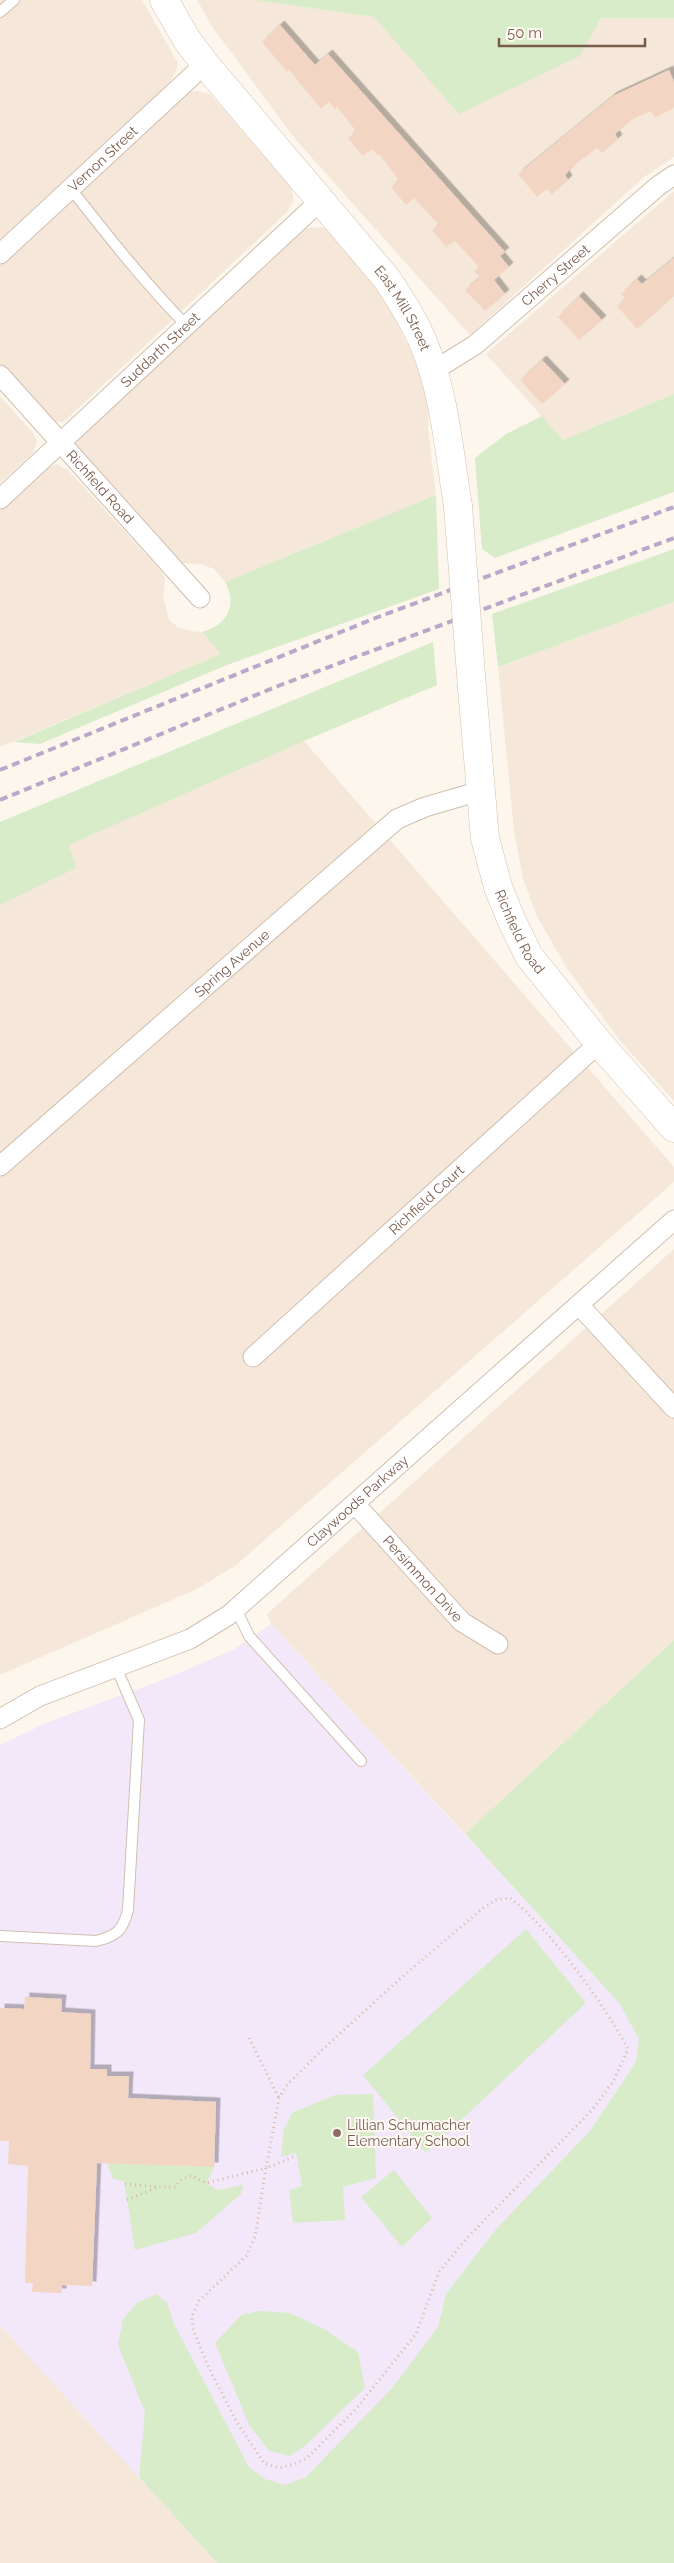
<svg xmlns="http://www.w3.org/2000/svg" width="674" height="2563" font-family="Raleway,sans-serif">
<defs>
<filter id="shadow"><feDropShadow dx="4.5" dy="-4.5" stdDeviation="0" flood-color="#0004"/></filter>
</defs>
<rect width="100%" height="100%" fill="#fdf6ec"/>
<!-- residential -->
<g fill="#f5e8da">
<polygon points="0,0 142,0 178,63 176,71 165,89 0,241"/>
<polygon points="197,0 254,0 374,17 674,18 674,157 644,177 470,335 296,140 211,25"/>
<polygon points="196,91 210,94 291,187 294,200 287,212 68,418 62,422 50,421 0,366 0,262 188,92"/>
<polygon points="674,191 674,394 563,440 486,354"/>
<polygon points="323,227 331,232 373,283 388,304 415,360 430,402 428,429 436,495 225,582 214,569 201,564 178,563 71,442 298,232 306,228"/>
<polygon points="0,396 33,433 37,441 32,454 0,483"/>
<polygon points="56,464 68,470 161,571 165,578 163,595 169,620 178,627 190,631 202,632 222,654 0,747 0,510 42,470"/>
<polygon points="674,602 674,1101 621,1042 566,967 537,916 523,879 514,831 498,667"/>
<polygon points="304,741 674,1167 674,1182 236,1565 197,1589 0,1675 0,875"/>
<polygon points="674,1249 674,1640 465,1834 271,1624 267,1614"/>
<polygon points="0,2325 139,2477 217,2563 0,2563"/>
</g>
<!-- education -->
<polygon fill="#f3e8fa" points="271,1624 674,2062 674,2203 217,2563 0,2325 0,1745 46,1723 162,1680 233,1650"/>
<!-- green -->
<g fill="#d8ecc9">
<polygon points="254,0 674,0 674,18 601,18 580,56 459,114 374,17"/>
<polygon points="674,394 674,492 495,558 482,549 475,458 506,434 542,416 563,440"/>
<path d="M436,495L439,589L227,665L40,744L14,742L221,654L202,632C227,625 238,606 225,582Z"/>
<polygon points="674,549 674,602 498,667 492,614"/>
<polygon points="433,642 437,685 304,741 69,845 76,868 0,905 0,822"/>
<polygon points="674,1640 674,2563 217,2563 139,2477 145,2412 118,2345 123,2319 137,2303 156,2294 167,2302 174,2324 249,2467 265,2479 285,2485 306,2477 393,2387 438,2327 446,2294 497,2228 590,2131 636,2062 639,2039 619,2003 465,1834"/>
<polygon points="526,1929 586,2003 426,2153 363,2075"/>
<polygon points="373,2094 376,2178 343,2187 345,2220 293,2223 289,2190 302,2186 296,2153 281,2157 284,2129 292,2113 335,2095"/>
<polygon points="107,2163 214,2167 207,2183 217,2190 243,2185 241,2194 196,2233 135,2250 124,2181 113,2179"/>
<polygon points="394,2170 432,2218 402,2247 361,2197"/>
<polygon points="259,2311 290,2313 324,2329 358,2352 365,2388 306,2445 290,2456 269,2451 249,2425 215,2343 241,2315"/>
</g>
<!-- building -->
<g fill="#f3d5c3" filter="url(#shadow)">
<polygon points="280,25 315,65 328,54 505,252 500,256 509,267 494,280 505,294 485,311 465,290 480,277 474,271 479,267 455,241 446,247 432,230 438,224 414,198 406,205 391,187 399,180 379,154 377,155 372,149 363,156 348,138 356,131 337,107 335,109 328,101 321,109 289,70 287,72 262,42"/>
<polygon points="669,70 674,82 674,108 655,118 651,111 633,119 615,134 618,139 602,153 597,148 572,167 565,175 568,180 552,194 547,189 537,197 518,174 613,96"/>
<polygon points="674,258 674,296 637,329 617,306 625,298 621,294 637,279 642,284"/>
<polygon points="579,296 602,320 579,340 558,317"/>
<polygon points="542,360 565,384 542,404 520,380"/>
<polygon points="25,1997 62,1999 61,2012 91,2014 90,2069 107,2069 107,2076 129,2076 128,2098 216,2102 214,2167 97,2163 92,2286 62,2285 62,2293 32,2292 33,2283 25,2283 28,2166 8,2164 9,2141 0,2141 0,2008 24,2009"/>
</g>
<g fill="none" stroke-linecap="round" stroke-linejoin="round">
<!-- lane casing -->
<g stroke="#d1beb0" stroke-width="12">
<g id="lane">
<polyline points="0,12 14,0"/>
<path d="M71,189C108,236 144,282 186,325"/>
<polyline points="236,1609 249,1636 361,1761"/>
<path d="M0,1936L96,1941C117,1936 123,1930 128,1910L139,1720L116,1667"/>
</g>
</g>
<!-- street casing -->
<g stroke="#d1beb0" stroke-width="21">
<g id="street">
<path id="s1" d="M0,254L205,64"/>
<path id="s2" d="M433,371L475,345L658,186L674,175"/>
<path id="s3" d="M0,375L200,598"/>
<path id="s4" d="M0,499L320,201"/>
<path id="s5" d="M0,1166L397,819L425,807L480,791"/>
<polyline points="579,1305 674,1408"/>
<path id="s6" d="M253,1357L599,1043"/>
<path id="s7" d="M355,1504L462,1622L498,1644"/>
<path id="s8" d="M0,1719L40,1696L190,1639L229,1615L674,1220"/>
</g>
</g>
<!-- secondary casing -->
<g stroke="#d6c0b0" stroke-width="29">
<g id="secondary">
<path id="s9" d="M164,0L187,40L205,64L387,279C400,299 414,320 423,342C445,394 449,452 458,506"/>
<path id="s10" d="M472,688L485,838L498,887L511,919L529,956L599,1043L674,1128"/>
</g>
</g>
<!-- path -->
<g stroke="#d9b8a5" stroke-width="3" stroke-dasharray="1 4" stroke-linecap="butt">
<polyline points="249,2038 279,2098"/>
<polyline points="125,2184 158,2187"/>
<path d="M127,2200L158,2187H176L179,2181L187,2177L192,2176L206,2183L266,2168L255,2237L246,2256L199,2301L192,2316L193,2329L207,2364L235,2419L264,2463L279,2468L295,2464L307,2458L356,2409L416,2334L439,2272L466,2239L593,2109L614,2080L628,2049C605,2006 549,1927 510,1898L496,1900L483,1908L401,1978L322,2050L286,2086L279,2098L266,2168L296,2156"/>
</g>
<!-- lane -->
<use href="#lane" stroke="#fff" stroke-width="10"/>
<!-- street -->
<use href="#street" stroke="#fff" stroke-width="19"/>
<!-- secondary -->
<use href="#secondary" stroke="#fff" stroke-width="28"/>
<!-- rail -->
<g stroke="#b9a8c9" stroke-width="4" stroke-dasharray="8 5" stroke-linecap="butt">
<polyline points="0,770 378,617 674,507"/>
<polyline points="0,800 278,686 674,538"/>
</g>
<!-- secondary-bridge casing -->
<g stroke="#d6c0b0" stroke-width="29" stroke-linecap="butt">
<polyline id="secondary-bridge" points="458,506 472,688"/>
</g>
<!-- secondary-bridge -->
<use href="#secondary-bridge" stroke="#fff" stroke-width="28"/>
</g>
<!-- markers -->
<circle fill="#8d6e63" stroke="#fffaf3" stroke-width="2" cx="337" cy="2133" r="5"/>
<g text-anchor="middle" stroke-width="4" stroke-linejoin="round" paint-order="stroke">
<!-- street labels -->
<g font-size="14" fill="#7a5c4d" stroke="#fffaf3">
<text dy="5" stroke="none"><textPath href="#s1" startOffset="140">Vernon Street</textPath></text>
<text dy="5" stroke="none"><textPath href="#s2" startOffset="156">Cherry Street</textPath></text>
<text dy="5" stroke="none"><textPath href="#s9" startOffset="391">East Mill Street</textPath></text>
<text dy="5" stroke="none"><textPath href="#s4" startOffset="219">Suddarth Street</textPath></text>
<text dy="5" stroke="none"><textPath href="#s3" startOffset="150">Richfield Road</textPath></text>
<text dy="5" stroke="none"><textPath href="#s10" startOffset="251">Richfield Road</textPath></text>
<text dy="5" stroke="none"><textPath href="#s5" startOffset="308">Spring Avenue</textPath></text>
<text dy="5" stroke="none"><textPath href="#s6" startOffset="234">Richfield Court</textPath></text>
<text dy="5" stroke="none"><textPath href="#s8" startOffset="424">Claywoods Parkway</textPath></text>
<text dy="5" stroke="none"><textPath href="#s7" startOffset="101">Persimmon Drive</textPath></text>
</g>
<!-- education labels -->
<g font-size="14" fill="#785e54" stroke="#fffaf3" text-anchor="start">
<text x="347" y="2130">Lillian Schumacher<tspan x="347" dy="16">Elementary School</tspan></text>
</g>
</g>
<!-- scale -->
<path d="M499 38v8h146v-8" fill="none" stroke="#7a5c4d" stroke-width="2.5"/>
<text x="507" y="38" font-size="15" fill="#7a5c4d" stroke="#fffaf3" stroke-width="4" paint-order="stroke">50 m</text>
</svg>
